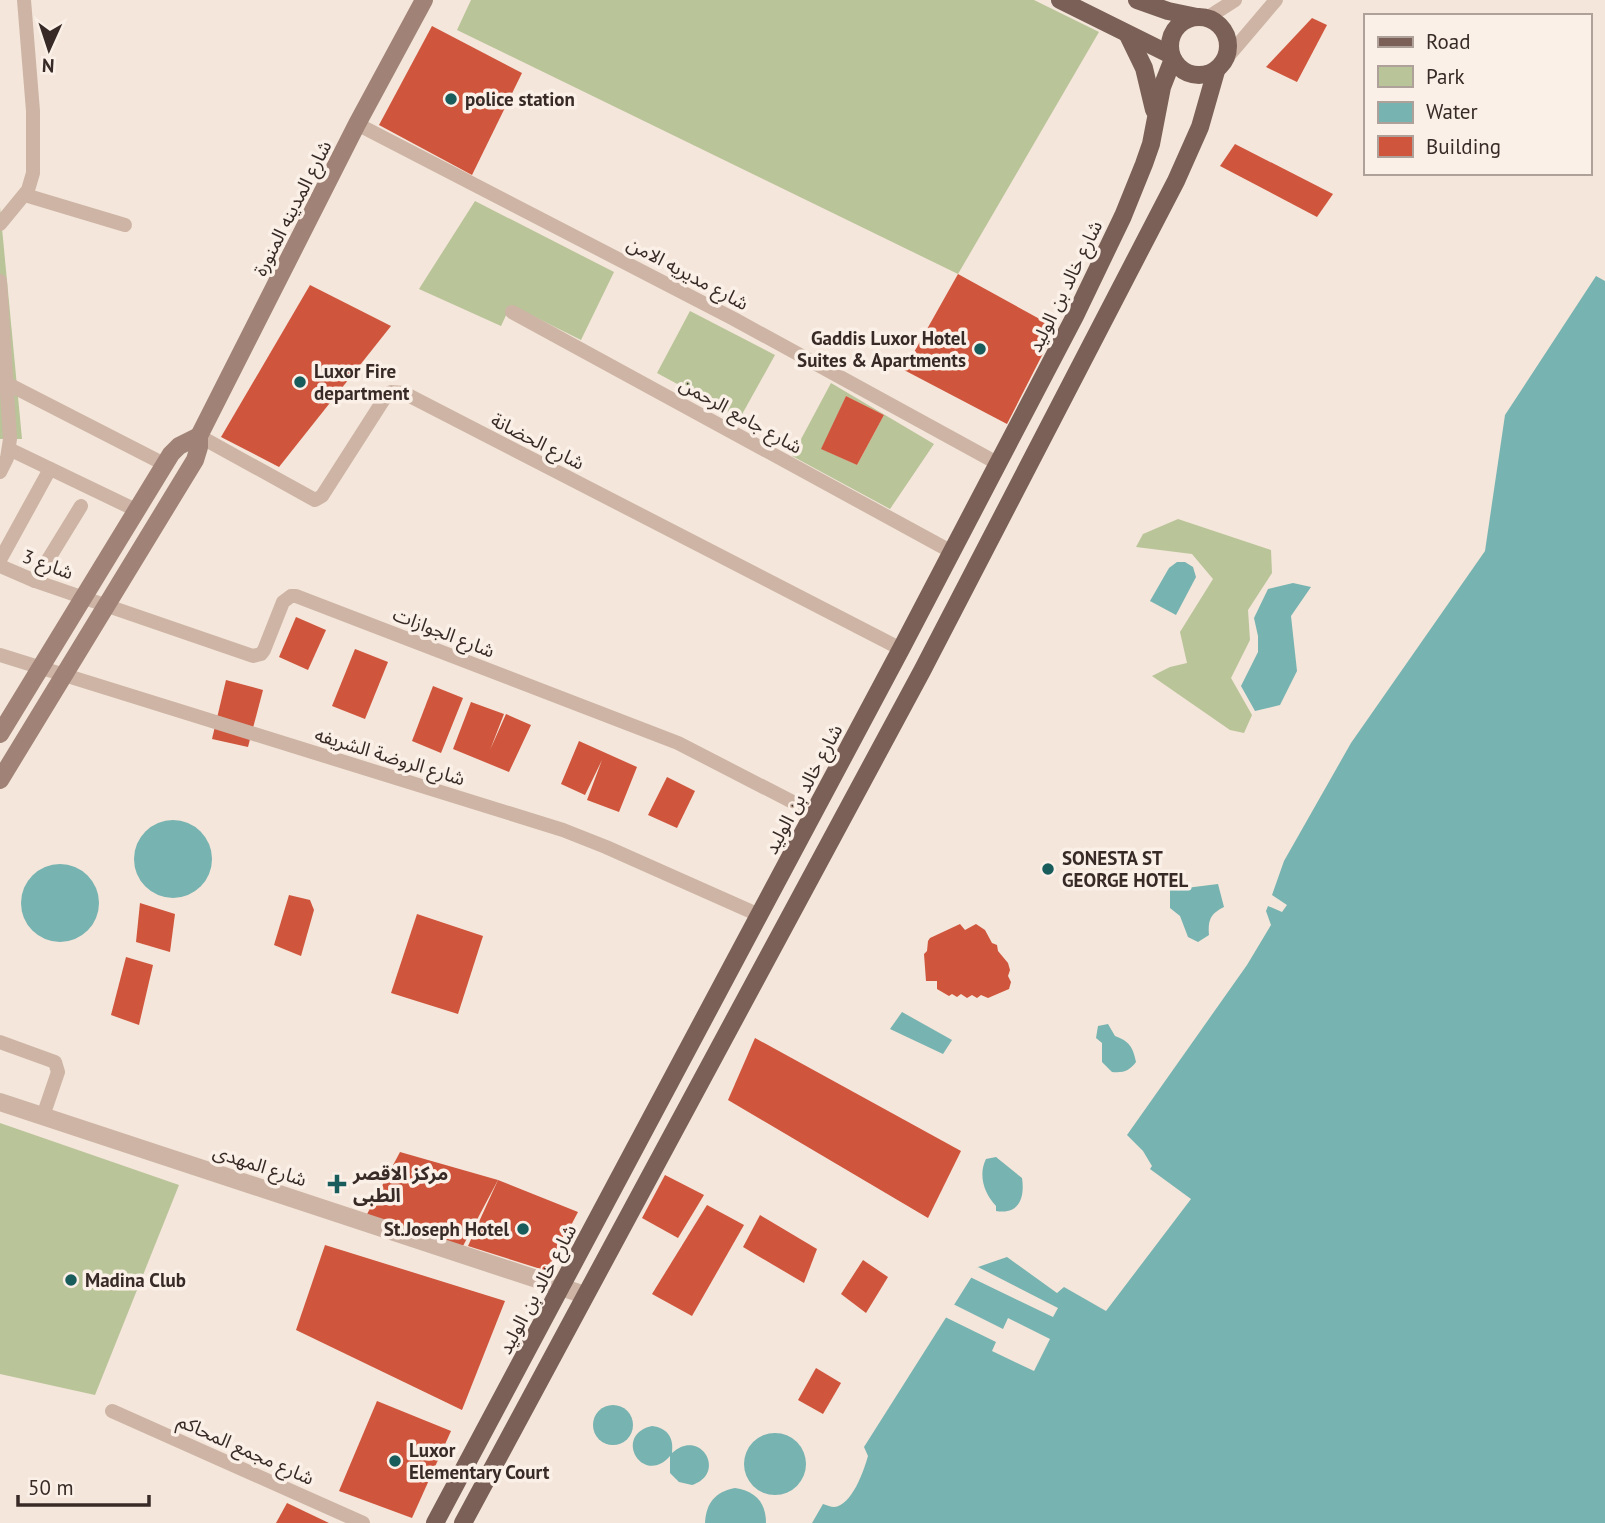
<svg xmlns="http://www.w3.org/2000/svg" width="1605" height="1523" font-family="'PT Sans','Noto Sans Arabic',sans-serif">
<rect width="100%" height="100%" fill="#f4e6da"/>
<!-- green -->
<g fill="#b9c499" fill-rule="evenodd">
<polygon points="471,0 1034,0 1099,32 958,274 457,30"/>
<polygon points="475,201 614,272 581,340 511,305 501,326 419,289"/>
<polygon points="0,207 22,439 0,439"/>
<polygon points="690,311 775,355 740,418 657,373"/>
<path d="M831,383L934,444L890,509L792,456ZM846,396L884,415L857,465L822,449Z"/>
<polygon points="1178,519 1271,550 1272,573 1248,610 1250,640 1231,678 1252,715 1244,733 1230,730 1152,676 1170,667 1187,663 1180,632 1213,579 1192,554 1136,547 1143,534"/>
<polygon points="0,1123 179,1185 95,1395 0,1374"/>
</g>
<!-- water -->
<g fill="#77b3b1">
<path d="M1596,276L1605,281V1523H812L823,1504C827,1505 831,1507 834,1507C852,1506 864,1470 868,1456L864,1447L978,1267L1007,1257L1057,1293L1064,1287L1106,1311L1191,1199L1150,1169L1152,1166L1143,1151L1127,1135L1247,965L1271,925L1266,911L1268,906L1282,912L1287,905L1272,895L1284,861L1351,743L1485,551L1505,415Z"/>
<polygon points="1177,562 1185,562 1193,567 1196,577 1176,615 1150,601 1169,568"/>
<polygon points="1293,583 1311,587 1291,616 1297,671 1280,705 1255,711 1241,686 1258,652 1258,636 1254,618 1268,589"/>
<circle cx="173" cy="859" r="39"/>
<circle cx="60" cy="903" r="39"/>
<path d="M1218,884L1224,907C1210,914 1208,920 1209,935L1198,942L1188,937L1180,916L1170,908V890Z"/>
<polygon points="902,1012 952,1040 943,1054 890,1029"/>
<path d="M1108,1024L1115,1036C1129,1041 1133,1047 1136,1062C1129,1071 1124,1073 1112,1072L1102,1062V1043L1096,1038L1098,1026Z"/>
<path d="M996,1157L1022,1178C1025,1198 1019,1215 996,1211V1206C984,1193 978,1175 986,1159Z"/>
<circle cx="613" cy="1425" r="20"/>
<path d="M652,1426C668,1428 674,1438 672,1453C700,1427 728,1473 692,1485L679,1482L670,1473V1456C643,1487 612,1435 652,1426Z"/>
<circle cx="775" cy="1464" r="31"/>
<path d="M735,1488C755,1491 766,1502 766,1523H705C706,1503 715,1492 735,1488Z"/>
</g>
<!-- pier -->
<g fill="#f4e6da">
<polygon points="978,1267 1058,1308 1053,1317 970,1277"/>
<polygon points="953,1304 1003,1329 1008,1318 1050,1339 1034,1371 992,1351 996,1342 945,1317"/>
</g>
<!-- building -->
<g fill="#cf553c">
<polygon points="1312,18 1327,25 1297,82 1266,67"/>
<polygon points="432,26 522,73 472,175 379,125"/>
<polygon points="1235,144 1333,194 1317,217 1220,166"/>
<polygon points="958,274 1056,328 1007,424 904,370"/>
<polygon points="310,285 391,326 279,467 221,437"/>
<polygon points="846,396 884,415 857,465 821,449"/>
<polygon points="296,617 326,630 308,670 279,657"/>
<polygon points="355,649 388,662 365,719 332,706"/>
<polygon points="226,680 263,690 248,747 212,739"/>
<polygon points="433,686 463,698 441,753 412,741"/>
<polygon points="471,702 504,714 490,750 506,714 531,725 509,772 453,749"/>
<polygon points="579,741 637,767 619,812 587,800 602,760 585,795 561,784"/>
<polygon points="667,777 695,791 677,828 648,815"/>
<polygon points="289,895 310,900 314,910 301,956 274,945"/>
<polygon points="140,903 175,914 170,952 136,942"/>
<polygon points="417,914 483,936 458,1014 391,993"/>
<polygon points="960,924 965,930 976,924 985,930 992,943 997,945 998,951 1008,963 1010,970 1008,976 1011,982 1009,989 988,998 981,995 977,998 972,995 967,998 961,994 957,997 952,994 949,996 937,989 937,981 926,981 924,954 927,951 928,941 930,938"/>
<polygon points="126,957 153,965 139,1025 111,1015"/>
<polygon points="755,1038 961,1151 928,1218 728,1100"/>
<polygon points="400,1152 498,1180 463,1246 366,1216"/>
<polygon points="665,1175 704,1195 678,1238 642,1218"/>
<polygon points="498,1180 578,1212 547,1271 468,1246"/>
<polygon points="707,1205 744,1225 692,1316 652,1294"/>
<polygon points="760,1215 817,1249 804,1283 743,1247"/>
<polygon points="325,1245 505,1301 462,1410 296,1330"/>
<polygon points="863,1260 888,1277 866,1313 841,1294"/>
<polygon points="816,1368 841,1383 823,1414 798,1400"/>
<polygon points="377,1401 451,1431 412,1518 339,1491"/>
<polygon points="287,1503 329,1523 276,1523"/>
</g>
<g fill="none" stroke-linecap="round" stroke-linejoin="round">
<!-- minor -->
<g stroke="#cdb4a5" stroke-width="14">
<polyline points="1207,18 1235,0"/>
<polyline points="1225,60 1276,0"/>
<polyline points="357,124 734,319 997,463"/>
<polyline points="25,195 125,225"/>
<polyline points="0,224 28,190 33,173 33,111 24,0"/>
<polyline points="0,281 10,439 7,458 0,472"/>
<polyline points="512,312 952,552"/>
<polyline points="6,383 166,465"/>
<polyline points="199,436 315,500 322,496 386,396 391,392 404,393 901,649"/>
<polyline points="9,449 138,511"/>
<polyline points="0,560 50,469"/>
<polyline points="0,566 35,581 253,656 261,654 264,650 283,602 291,596 296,596 678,743 814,813"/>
<polyline points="35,581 81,506"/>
<polyline points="0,655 563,830 606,847 759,915"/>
<polyline points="0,1042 55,1062 58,1072 43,1116"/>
<polyline points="112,1411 363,1523"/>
</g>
<!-- tertiary -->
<polyline stroke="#cdb4a5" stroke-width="18" points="0,1102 585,1295"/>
<!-- secondary -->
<g stroke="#a08276" stroke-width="18">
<polyline points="0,734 171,454 179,446 199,436"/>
<polyline points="0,780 195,460 199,447 199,436 357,124 424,0"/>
</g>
<!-- primary -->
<g stroke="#7b6057" stroke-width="18">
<polyline points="1060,0 1171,55"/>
<polyline points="1137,0 1168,11 1197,17"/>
<circle cx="1199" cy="46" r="29"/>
<polyline points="1128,35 1144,68 1154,110"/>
<polyline points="435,1523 901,649 1075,316 1123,216 1144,164 1151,144 1162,87 1173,59"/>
<polyline points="463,1523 922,671 1176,181 1200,127 1216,71"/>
</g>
</g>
<!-- markers -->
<g fill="#195c5c" stroke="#fbf0e7" stroke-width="2.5">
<circle cx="451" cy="99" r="7"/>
<circle cx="980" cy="349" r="7"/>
<circle cx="300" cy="382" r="7"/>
<circle cx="1048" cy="869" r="7"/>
<path d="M333.5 1173.5h7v7h7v7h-7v7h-7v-7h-7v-7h7z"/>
<circle cx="523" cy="1229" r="7"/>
<circle cx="71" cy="1280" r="7"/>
<circle cx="395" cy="1461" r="7"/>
</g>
<g text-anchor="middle" stroke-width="7" stroke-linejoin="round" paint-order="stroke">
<!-- poi labels -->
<g font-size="19" font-weight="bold" fill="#382b27" stroke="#fbf0e7" text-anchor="start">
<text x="465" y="106">police station</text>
<text x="966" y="345" text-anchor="end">Gaddis Luxor Hotel<tspan x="966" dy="22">Suites &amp; Apartments</tspan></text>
<text x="314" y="378">Luxor Fire<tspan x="314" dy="22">department</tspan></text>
<text x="1062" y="865">SONESTA ST<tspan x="1062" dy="22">GEORGE HOTEL</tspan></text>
<text x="353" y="1180">مركز الاقصر<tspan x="353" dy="22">الطبى</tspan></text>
<text x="509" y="1236" text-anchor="end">St.Joseph Hotel</text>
<text x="85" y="1287">Madina Club</text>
<text x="409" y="1457">Luxor<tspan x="409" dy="22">Elementary Court</tspan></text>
</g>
<!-- street labels -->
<g font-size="19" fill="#382b27" stroke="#fbf0e7">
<text transform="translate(292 208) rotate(-63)" y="7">شارع المدينه المنورة</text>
<text transform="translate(688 273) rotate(28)" y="7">شارع مديريه الامن</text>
<text transform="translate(1065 286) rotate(-64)" y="7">شارع خالد بن الوليد</text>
<text transform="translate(741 415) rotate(29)" y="7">شارع جامع الرحمن</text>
<text transform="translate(538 441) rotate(27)" y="7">شارع الحضانة</text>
<text transform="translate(48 564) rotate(20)" y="7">شارع 3</text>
<text transform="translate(444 632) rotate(21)" y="7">شارع الجوازات</text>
<text transform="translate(390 756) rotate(17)" y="7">شارع الروضة الشريفه</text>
<text transform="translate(803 789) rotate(-62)" y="7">شارع خالد بن الوليد</text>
<text transform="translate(260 1165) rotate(18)" y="7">شارع المهدى</text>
<text transform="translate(537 1289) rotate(-62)" y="7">شارع خالد بن الوليد</text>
<text transform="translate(246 1449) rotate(24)" y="7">شارع مجمع المحاكم</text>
</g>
</g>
<!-- legend -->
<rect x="1364" y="14" width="228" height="161" fill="#fbf0e7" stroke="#ada19a" stroke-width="2"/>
<rect x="1378" y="37" width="35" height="10" fill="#7b6057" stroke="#ada19a" stroke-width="2"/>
<text x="1426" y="49" font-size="21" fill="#382b27">Road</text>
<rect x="1378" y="66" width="35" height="21" fill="#b9c499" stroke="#ada19a" stroke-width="2"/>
<text x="1426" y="84" font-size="21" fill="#382b27">Park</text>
<rect x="1378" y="102" width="35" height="21" fill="#77b3b1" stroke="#ada19a" stroke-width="2"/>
<text x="1426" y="119" font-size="21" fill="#382b27">Water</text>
<rect x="1378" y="136" width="35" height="21" fill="#cf553c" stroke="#ada19a" stroke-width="2"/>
<text x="1426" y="154" font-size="21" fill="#382b27">Building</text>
<!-- north arrow -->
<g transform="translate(49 49) rotate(183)" stroke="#fbf0e7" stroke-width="5" paint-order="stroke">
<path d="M0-5L12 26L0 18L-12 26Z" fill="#382b27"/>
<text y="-10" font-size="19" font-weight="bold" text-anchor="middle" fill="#382b27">N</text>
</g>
<!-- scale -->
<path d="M18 1495v10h131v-10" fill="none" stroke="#382b27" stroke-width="3.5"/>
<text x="28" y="1495" font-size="21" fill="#382b27" stroke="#fbf0e7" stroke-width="5" paint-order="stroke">50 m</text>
</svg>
